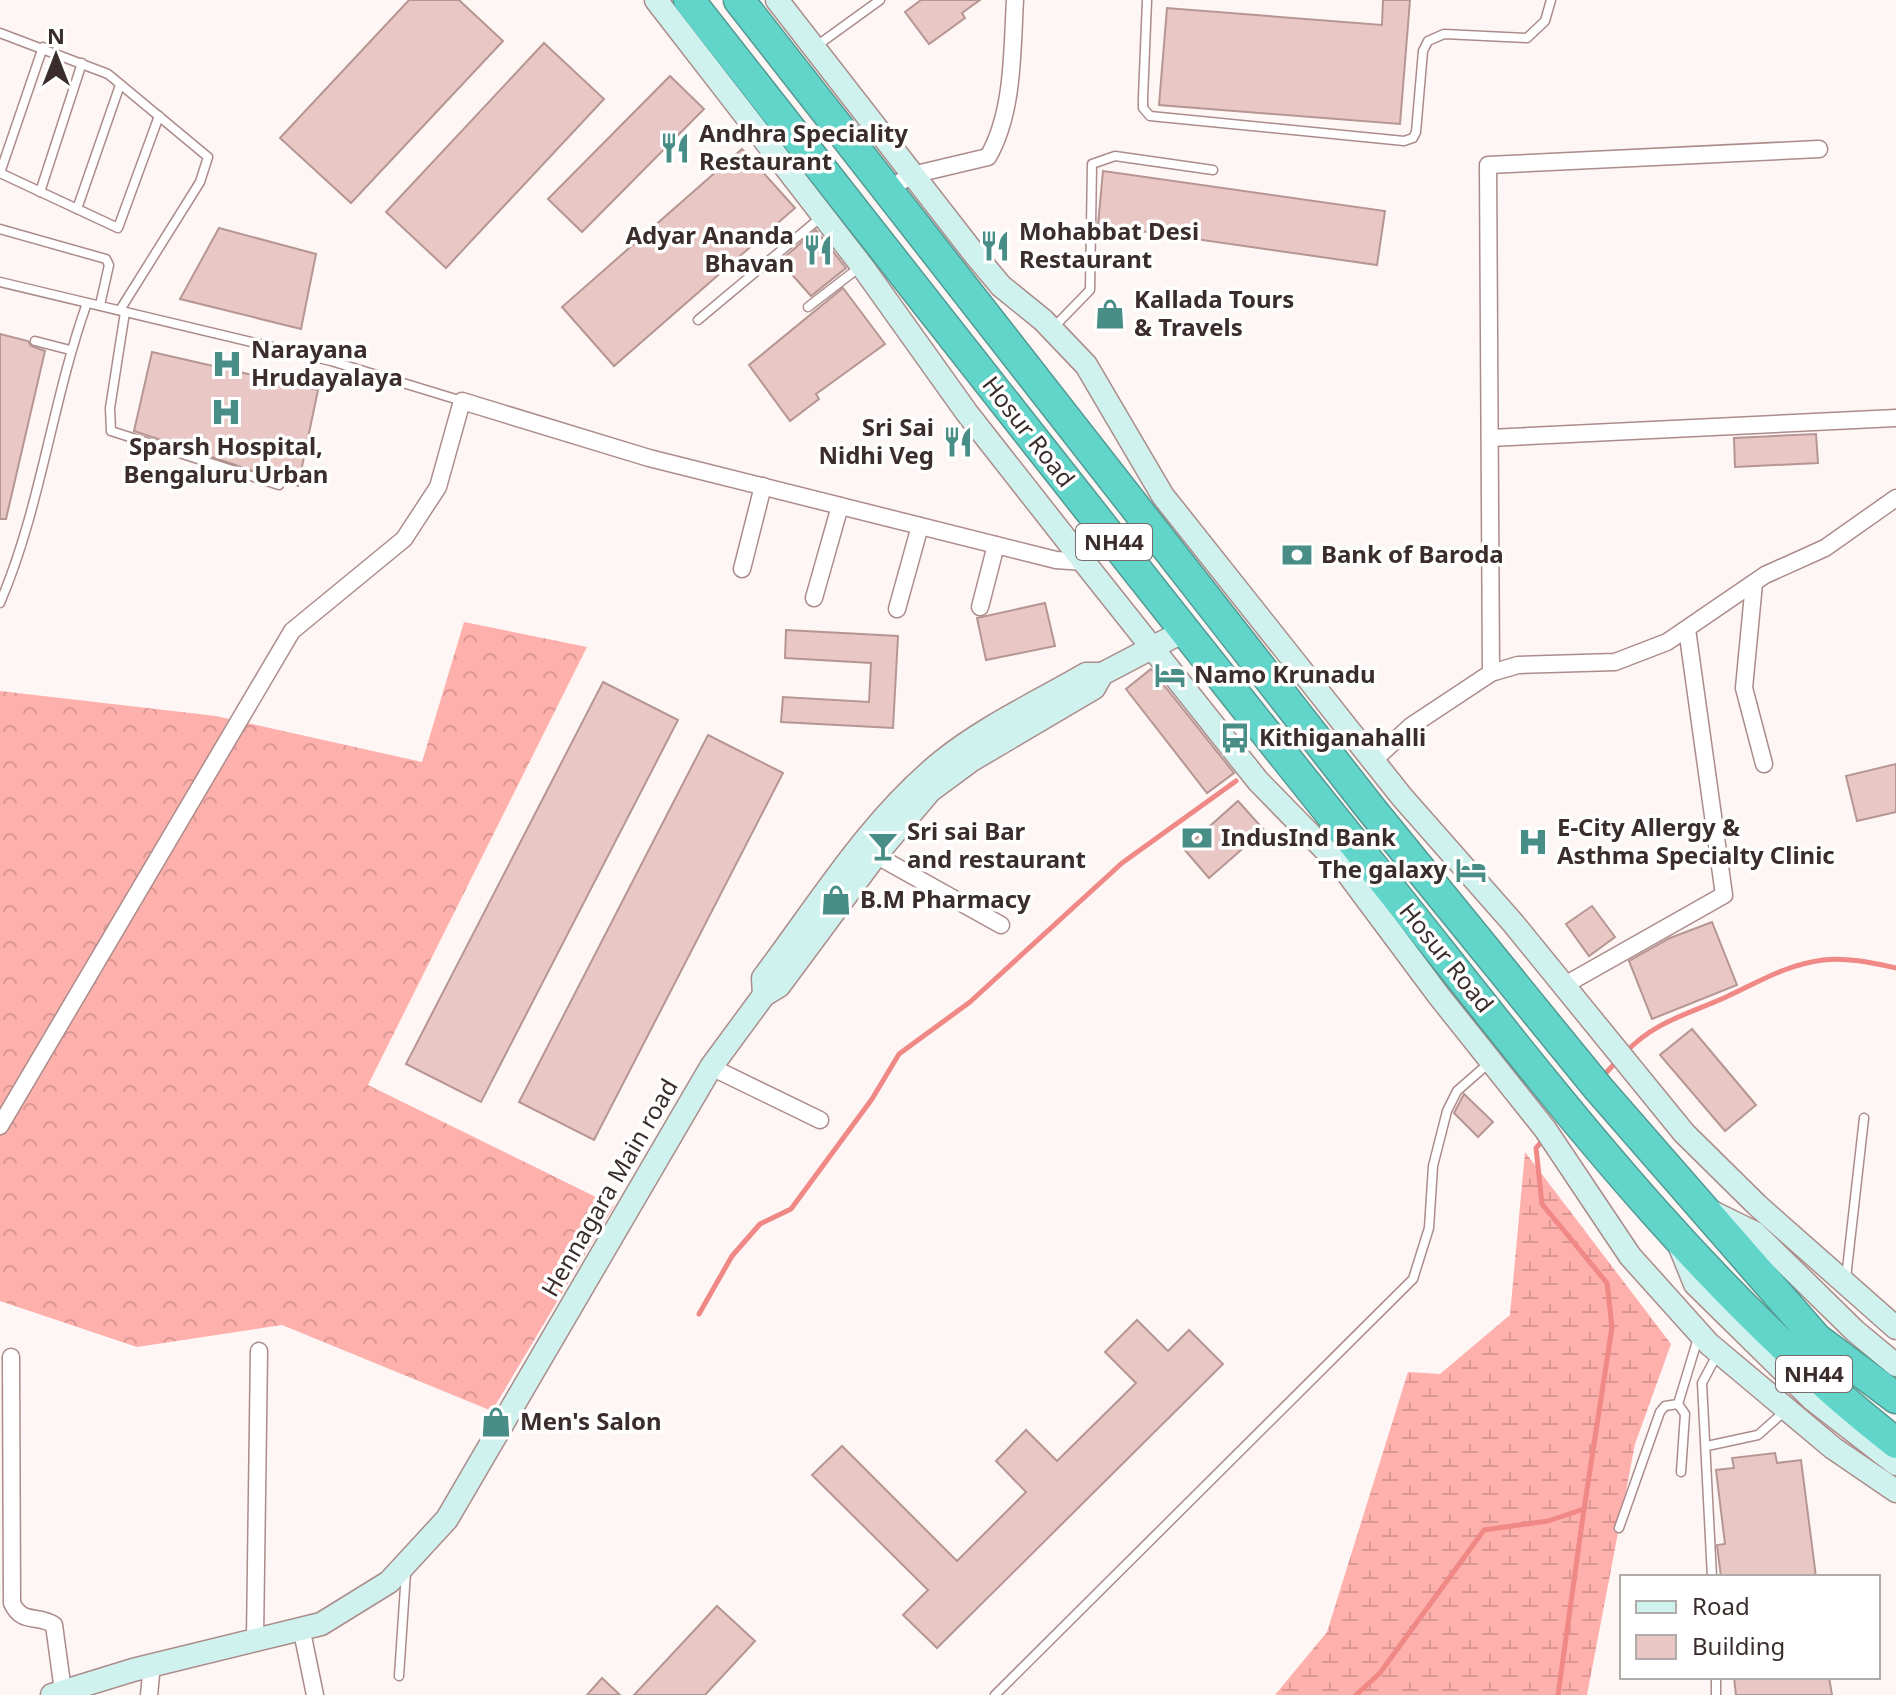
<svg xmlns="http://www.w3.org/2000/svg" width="1896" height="1695" font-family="'Noto Sans',sans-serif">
<defs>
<pattern id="forest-crowns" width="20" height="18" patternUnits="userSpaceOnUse" patternTransform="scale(2)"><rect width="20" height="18" fill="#feb0ac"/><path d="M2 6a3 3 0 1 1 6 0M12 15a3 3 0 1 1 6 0" fill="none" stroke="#da9894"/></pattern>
<pattern id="wetland-marsh" width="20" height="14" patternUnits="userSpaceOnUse" patternTransform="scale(2)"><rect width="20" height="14" fill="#feb0ac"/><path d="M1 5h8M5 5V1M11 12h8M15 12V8" fill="none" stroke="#da9894"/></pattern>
</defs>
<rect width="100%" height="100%" fill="#fdf6f5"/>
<!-- forest -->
<polygon fill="url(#forest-crowns)" points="464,622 587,647 368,1085 614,1206 492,1411 282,1325 137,1347 0,1301 0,691 216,716 422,762"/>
<!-- wetland -->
<polygon fill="url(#wetland-marsh)" points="1525,1152 1671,1344 1635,1444 1587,1695 1275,1695 1327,1632 1408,1372 1440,1374 1510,1315"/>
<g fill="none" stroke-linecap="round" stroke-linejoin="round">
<!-- stream -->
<g stroke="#f08885" stroke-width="5">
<path d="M1625,1053C1655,1021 1689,1014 1726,997C1759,982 1785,965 1823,960C1847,957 1873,963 1896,968"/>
<polyline points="1603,1076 1618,1060"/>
<polyline points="699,1314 732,1256 760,1224 791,1209 872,1099 899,1054 970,1002 1122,863 1236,781"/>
<polyline points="1356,1695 1380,1673 1484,1530 1548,1521 1584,1509 1612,1327 1607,1283 1542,1204 1536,1148 1544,1139"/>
<polyline points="1558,1695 1584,1509"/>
</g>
</g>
<!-- building -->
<g fill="#e9c7c5" stroke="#b69693" stroke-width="2">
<polygon points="409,0 459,0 503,41 351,203 280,138"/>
<polygon points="921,0 980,0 962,13 965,18 929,44 905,12"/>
<polygon points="1383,0 1410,0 1400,124 1159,105 1167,8 1382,25"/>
<polygon points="544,43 604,99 446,268 386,212"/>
<polygon points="670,76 704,109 582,232 548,199"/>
<polygon points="742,149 795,208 614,366 562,307"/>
<polygon points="1103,171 1385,211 1377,265 1098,225"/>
<polygon points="219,228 316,254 301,329 180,299"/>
<polygon points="816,230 846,268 811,296 780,261"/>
<polygon points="843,288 885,344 816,394 819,399 790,421 749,365"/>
<polygon points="0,334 28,341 31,346 45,351 6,519 0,519"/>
<polygon points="152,352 318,390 298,486 134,431"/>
<polygon points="1816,434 1818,463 1735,467 1734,438"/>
<polygon points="1045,603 1055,646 986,660 977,618"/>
<polygon points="786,630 898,636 893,728 781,722 783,697 869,702 871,663 785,658"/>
<polygon points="1151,669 1234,773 1207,793 1126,689"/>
<polygon points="603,682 678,720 481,1102 406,1064"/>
<polygon points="708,735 783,773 594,1140 519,1102"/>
<polygon points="1896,764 1896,812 1857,821 1846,776"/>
<polygon points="1238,801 1264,830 1209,878 1184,849"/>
<polygon points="1592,906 1615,937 1589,956 1566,924"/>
<polygon points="1712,922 1737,985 1652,1019 1629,961 1670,938"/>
<polygon points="1692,1029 1756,1105 1725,1131 1660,1055"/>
<polygon points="1464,1094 1493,1122 1478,1137 1454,1113"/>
<polygon points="1137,1320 1168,1351 1189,1330 1223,1364 937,1648 903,1615 928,1590 812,1475 842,1446 957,1561 1026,1492 996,1461 1026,1430 1057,1461 1136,1383 1105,1352"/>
<polygon points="1775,1453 1777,1463 1801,1460 1816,1577 1721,1577 1717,1545 1725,1544 1716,1470 1734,1468 1732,1458"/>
<polygon points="717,1606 755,1641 705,1695 634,1695"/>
<polygon points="1734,1677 1829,1677 1832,1695 1736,1695"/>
<polygon points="602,1678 620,1695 587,1695"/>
</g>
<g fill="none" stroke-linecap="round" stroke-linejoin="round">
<!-- lane casing -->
<g stroke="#ac8c8a" stroke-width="11">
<g id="lane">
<polyline points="1147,0 1143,98 1143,108 1150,116 1404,141 1413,138 1416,132 1423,51 1428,41 1444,34 1527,38 1545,21 1551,0"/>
<polyline points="0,33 108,74 208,157 200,182 120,310"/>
<polyline points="43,47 0,173 118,228 159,116"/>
<polyline points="815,47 880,0"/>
<polyline points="40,192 82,63"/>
<polyline points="77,209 120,85"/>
<polyline points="0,229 106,259 109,265 100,305"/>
<polyline points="0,282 331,361 462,401"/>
<polyline points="808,307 861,266"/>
<polyline points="125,312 110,408 111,431 279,485"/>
<polyline points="698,320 820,218"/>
<polyline points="1053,328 1090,290 1092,164 1115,156 1213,170"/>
<polyline points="35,341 70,350"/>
<path d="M0,603C41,507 52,401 87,303"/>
<polyline points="1846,1278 1864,1118"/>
<polyline points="1678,1404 1685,1414 1681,1472"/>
<polyline points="1707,1446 1758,1435 1785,1411"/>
<polyline points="1619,1528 1660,1412 1665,1406 1678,1404 1698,1338"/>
<polyline points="1712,1577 1702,1383 1718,1353"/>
<polyline points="399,1676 406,1572"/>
<polyline points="1716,1677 1716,1695"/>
<polyline points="995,1695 1413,1279 1429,1228 1433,1166 1447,1111 1457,1091 1489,1063"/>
</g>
</g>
<!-- street casing -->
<g stroke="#ac8c8a" stroke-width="19">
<g id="street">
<path d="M887,190L912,175L988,157C1014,112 1012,50 1015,0"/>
<polyline points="1490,438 1896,418"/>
<polyline points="742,569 763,486"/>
<polyline points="1754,583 1744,688 1764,764"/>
<polyline points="814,598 840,506"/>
<polyline points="980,607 996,545"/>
<polyline points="897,609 920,526"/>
<polyline points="1491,673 1488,165 1819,149"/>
<polyline points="1374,760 1411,726 1491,673 1518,665 1615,662 1667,642 1765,575 1825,548 1896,498"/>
<polyline points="870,852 1001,925"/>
<polyline points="1563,986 1724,895 1687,629"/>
<polyline points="711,1067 820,1120"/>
<polyline points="0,1126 292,631 404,539 438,487 462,401 649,458 1056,560 1084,562"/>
<path d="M11,1357L12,1603C22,1625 38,1614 54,1625L63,1691"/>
<polyline points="301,1627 315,1695"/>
<polyline points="255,1639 259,1351"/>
<polyline points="149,1695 152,1665"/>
</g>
</g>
<!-- secondary casing -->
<g stroke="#ac8c8a" stroke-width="25">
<g id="secondary">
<polyline points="656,0 862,266 967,413 1084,562 1258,781 1345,870 1439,996 1545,1129 1630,1256 1709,1344 1833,1448 1896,1491"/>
<polyline points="777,0 976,256 1001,286 1043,320 1086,365 1163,496 1402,797 1513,923 1684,1133 1757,1205 1896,1328"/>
<path d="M764,995L763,978C819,904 869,821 941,762C984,727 1038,702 1086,674H1102"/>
<polyline points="1712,1212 1755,1233 1855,1331 1896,1365"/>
<polyline points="1680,1247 1695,1284 1812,1399 1896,1464"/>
<polyline points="52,1695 133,1670 321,1624 389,1582 447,1519 711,1067 764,995 779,986 876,855 930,791 972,760 1094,688 1102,674 1184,631"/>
</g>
</g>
<!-- highway casing -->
<g stroke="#549a93" stroke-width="33">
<g id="highway">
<path d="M689,0C915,288 1140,577 1369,862C1532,1065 1690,1282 1896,1443"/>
<polyline points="739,0 1371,809 1598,1088 1817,1339 1896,1398"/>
</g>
</g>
<!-- lane -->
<use href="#lane" stroke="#fff" stroke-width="8"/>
<!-- street -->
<use href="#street" stroke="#fff" stroke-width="16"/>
<!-- secondary -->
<use href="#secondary" stroke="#d0f2ef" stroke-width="22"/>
<!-- highway -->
<use href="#highway" stroke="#62d5ca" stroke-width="30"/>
</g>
<!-- icons -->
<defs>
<g id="restaurant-bare" transform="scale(2.4)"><path d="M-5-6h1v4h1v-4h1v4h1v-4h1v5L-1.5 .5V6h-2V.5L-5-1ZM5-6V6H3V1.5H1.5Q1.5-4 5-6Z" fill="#488e87" stroke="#fff" stroke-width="2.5" paint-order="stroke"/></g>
<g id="shop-bare" transform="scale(2.4)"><path d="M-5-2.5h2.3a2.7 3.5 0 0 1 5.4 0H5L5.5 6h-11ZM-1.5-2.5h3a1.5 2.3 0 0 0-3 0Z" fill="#488e87" stroke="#fff" stroke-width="2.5" paint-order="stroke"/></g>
<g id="hospital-bare" transform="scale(2.4)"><path d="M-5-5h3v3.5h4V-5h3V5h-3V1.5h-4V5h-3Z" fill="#488e87" stroke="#fff" stroke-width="2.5" paint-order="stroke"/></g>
<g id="bank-bare" transform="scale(2.4)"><path d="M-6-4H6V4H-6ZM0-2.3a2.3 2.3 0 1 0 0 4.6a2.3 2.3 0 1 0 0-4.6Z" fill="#488e87" stroke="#fff" stroke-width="2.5" paint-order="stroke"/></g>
<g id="hotel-bare" transform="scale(2.4)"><path d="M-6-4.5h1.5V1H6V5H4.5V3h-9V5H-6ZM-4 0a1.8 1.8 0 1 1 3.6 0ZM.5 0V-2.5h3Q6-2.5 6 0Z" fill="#488e87" stroke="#fff" stroke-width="2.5" paint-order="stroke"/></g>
<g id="bus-bare" transform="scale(2.4)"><path d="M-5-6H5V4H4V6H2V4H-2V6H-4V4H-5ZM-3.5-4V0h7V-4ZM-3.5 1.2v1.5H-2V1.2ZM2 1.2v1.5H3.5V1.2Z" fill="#488e87" stroke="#fff" stroke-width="2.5" paint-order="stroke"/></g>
<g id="bar-bare" transform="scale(2.4)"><path d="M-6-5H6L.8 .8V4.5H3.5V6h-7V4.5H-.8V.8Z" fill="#488e87" stroke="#fff" stroke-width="2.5" paint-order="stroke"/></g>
</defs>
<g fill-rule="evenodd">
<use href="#restaurant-bare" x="675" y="148"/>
<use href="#restaurant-bare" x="995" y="246"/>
<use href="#restaurant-bare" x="818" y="250"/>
<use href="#shop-bare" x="1110" y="314"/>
<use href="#hospital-bare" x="227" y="364"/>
<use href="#hospital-bare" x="226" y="412"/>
<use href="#restaurant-bare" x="958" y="442"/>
<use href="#bank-bare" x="1297" y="555"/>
<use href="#hotel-bare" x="1170" y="675"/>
<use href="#bus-bare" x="1235" y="738"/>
<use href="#bank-bare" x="1197" y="838"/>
<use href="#hospital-bare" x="1533" y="842"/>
<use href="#bar-bare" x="883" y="846"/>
<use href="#hotel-bare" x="1471" y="870"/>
<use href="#shop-bare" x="836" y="900"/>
<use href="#shop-bare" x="496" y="1422"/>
</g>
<g text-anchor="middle" stroke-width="7" stroke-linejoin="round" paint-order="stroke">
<!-- shield labels -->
<g fill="#fff" stroke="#756c6b" stroke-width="2">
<rect x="1076" y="524" width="76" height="36" rx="6"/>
<rect x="1776" y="1356" width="76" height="36" rx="6"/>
</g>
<g font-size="22" font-weight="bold" fill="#3a2d2c">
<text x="1114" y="550">NH44</text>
<text x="1814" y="1382">NH44</text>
</g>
<!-- poi labels -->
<g font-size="24" font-weight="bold" fill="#3a2d2c" stroke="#fff" text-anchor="start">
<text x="699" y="142">Andhra Speciality<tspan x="699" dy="28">Restaurant</tspan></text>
<text x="1019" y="240">Mohabbat Desi<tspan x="1019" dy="28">Restaurant</tspan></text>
<text x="794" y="244" text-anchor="end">Adyar Ananda<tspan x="794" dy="28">Bhavan</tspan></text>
<text x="1134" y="308">Kallada Tours<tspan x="1134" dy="28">&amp; Travels</tspan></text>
<text x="251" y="358">Narayana<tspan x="251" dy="28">Hrudayalaya</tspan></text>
<text x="934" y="436" text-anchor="end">Sri Sai<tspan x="934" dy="28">Nidhi Veg</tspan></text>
<text x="226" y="455" text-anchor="middle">Sparsh Hospital,<tspan x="226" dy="28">Bengaluru Urban</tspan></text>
<text x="1321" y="563">Bank of Baroda</text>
<text x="1194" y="683">Namo Krunadu</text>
<text x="1259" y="746">Kithiganahalli</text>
<text x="1557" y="836">E-City Allergy &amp;<tspan x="1557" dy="28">Asthma Specialty Clinic</tspan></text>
<text x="907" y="840">Sri sai Bar<tspan x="907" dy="28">and restaurant</tspan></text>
<text x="1221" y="846">IndusInd Bank</text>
<text x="1447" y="878" text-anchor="end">The galaxy</text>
<text x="860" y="908">B.M Pharmacy</text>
<text x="520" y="1430">Men's Salon</text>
</g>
<!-- street labels -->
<g font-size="24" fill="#3a2d2c" stroke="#fff">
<text transform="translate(1028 432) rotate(52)" y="8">Hosur Road</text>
<text transform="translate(1446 958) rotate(51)" y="8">Hosur Road</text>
<text transform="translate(610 1188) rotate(-60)" y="8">Hennagara Main road</text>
</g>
</g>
<!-- legend -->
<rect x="1620" y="1575" width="260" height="104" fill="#ffffff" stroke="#b0abab" stroke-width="2"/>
<rect x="1636" y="1601" width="40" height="12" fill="#d0f2ef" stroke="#b0abab" stroke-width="2"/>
<text x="1692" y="1615" font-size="24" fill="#3a2d2c">Road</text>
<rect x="1636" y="1635" width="40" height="24" fill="#e9c7c5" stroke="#b0abab" stroke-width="2"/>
<text x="1692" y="1655" font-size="24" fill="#3a2d2c">Building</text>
<!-- north arrow -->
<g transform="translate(56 56)" stroke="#ffffff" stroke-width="6" paint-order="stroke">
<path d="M0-6L14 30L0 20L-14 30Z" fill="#3a2d2c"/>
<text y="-12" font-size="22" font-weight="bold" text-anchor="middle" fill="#3a2d2c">N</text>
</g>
</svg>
